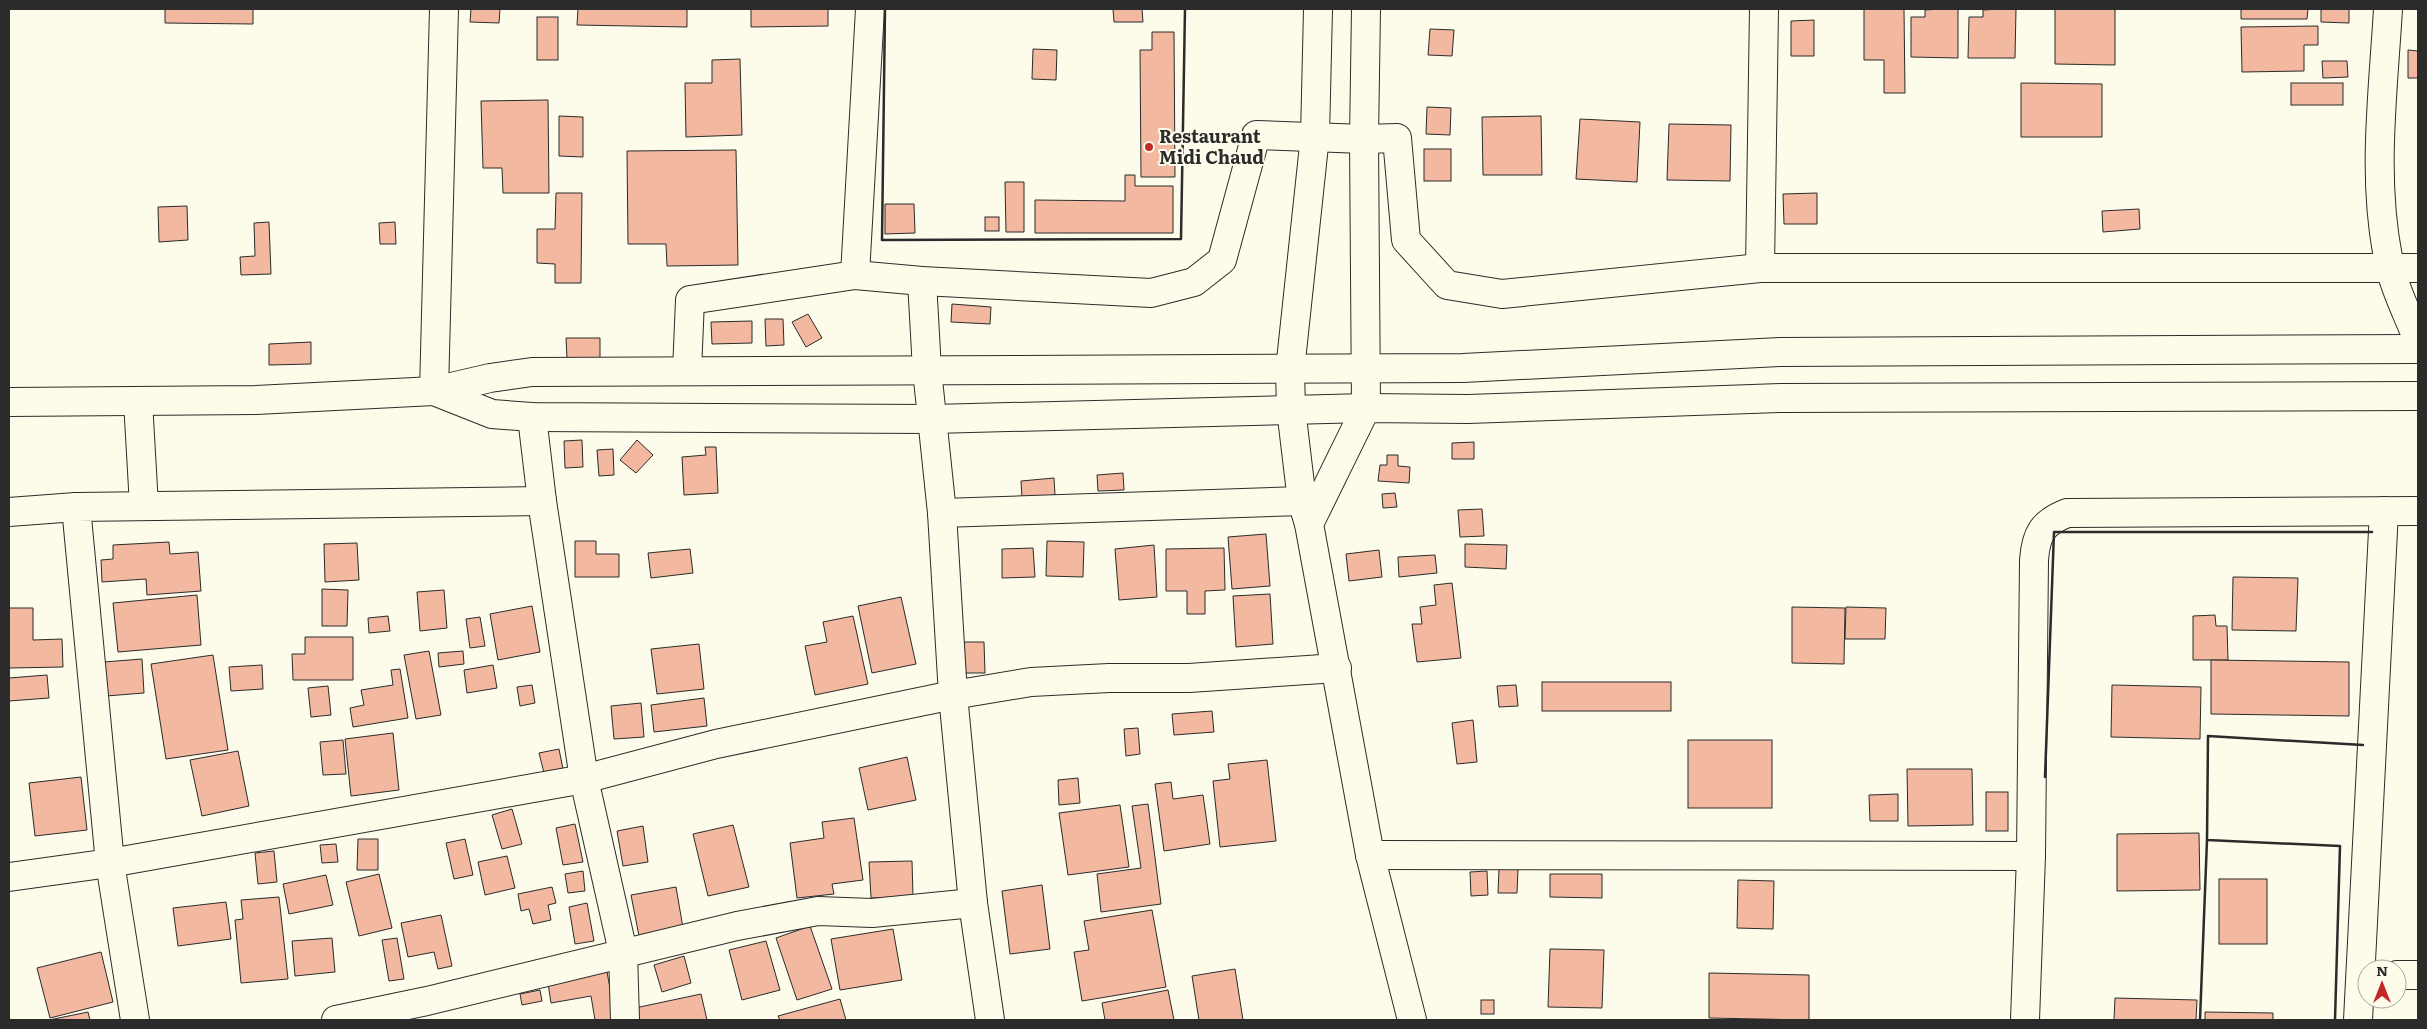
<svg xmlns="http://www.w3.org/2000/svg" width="2427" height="1029" font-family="Literata,serif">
<rect width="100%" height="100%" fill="#fdfbea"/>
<!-- building -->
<g fill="#f2b8a0" stroke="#2b2b2b">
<polygon points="165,9 253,9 253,24 165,23"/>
<polygon points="471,9 500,9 499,23 470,22"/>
<polygon points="578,9 687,9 687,27 577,25"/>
<polygon points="751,9 828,9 828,26 751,27"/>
<polygon points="1113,9 1142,9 1143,22 1114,22"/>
<polygon points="1864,9 1904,9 1905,93 1884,93 1884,60 1864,60"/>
<polygon points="1942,9 1958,9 1958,58 1911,57 1911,17 1925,17 1925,10"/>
<polygon points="2000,9 2016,9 2015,58 1968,58 1969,17 1983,17 1983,10"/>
<polygon points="2055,9 2115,9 2115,65 2055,64"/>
<polygon points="2241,9 2308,9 2307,19 2241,19"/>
<polygon points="2321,9 2349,9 2349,23 2321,22"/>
<rect x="537" y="17" width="21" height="43"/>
<polygon points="1814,20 1814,56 1791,56 1791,21"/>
<polygon points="2318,26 2318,45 2304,45 2304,71 2242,72 2241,27"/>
<polygon points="1430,29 1454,30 1452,56 1428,55"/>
<polygon points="1152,32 1174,32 1175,177 1141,177 1140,50 1152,50"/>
<polygon points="1033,49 1057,50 1056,80 1032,79"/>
<polygon points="2408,50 2418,51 2418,78 2408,78"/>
<polygon points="740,59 742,135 686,137 685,83 712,83 712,60"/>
<polygon points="2322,61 2347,61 2348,77 2323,78"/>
<polygon points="2021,83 2102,84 2102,137 2021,137"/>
<rect x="2291" y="83" width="52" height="22"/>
<polygon points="548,100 549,193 503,193 502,168 483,168 481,101"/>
<polygon points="1427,107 1451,108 1450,135 1426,134"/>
<polygon points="559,116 583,117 583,157 559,156"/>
<polygon points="1541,116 1542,175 1483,175 1482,117"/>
<polygon points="1580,119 1640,122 1637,182 1576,179"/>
<polygon points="1669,124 1731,125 1730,181 1667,180"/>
<rect x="1424" y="149" width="27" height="32"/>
<polygon points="736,150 738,265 667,266 666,244 628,244 627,151"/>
<polygon points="1125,175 1135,175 1135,186 1173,186 1173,233 1035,233 1035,200 1125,201"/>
<polygon points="1005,182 1024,182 1024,232 1006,232"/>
<polygon points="556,193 582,193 581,283 555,283 555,264 537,263 537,229 555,229"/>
<polygon points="1817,193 1817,224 1784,224 1783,194"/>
<polygon points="885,204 914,204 915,233 885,234"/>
<polygon points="187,206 188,240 159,242 158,207"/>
<polygon points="2139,209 2140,229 2103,232 2102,211"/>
<rect x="985" y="217" width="14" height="14"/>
<polygon points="269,222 271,274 241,275 240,257 255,256 254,223"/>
<polygon points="395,222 396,244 380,244 379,223"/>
<polygon points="952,304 991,307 990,324 951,322"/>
<polygon points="808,314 822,338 806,347 792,322"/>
<polygon points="765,319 783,319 784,345 766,346"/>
<polygon points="752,321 752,343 712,344 711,322"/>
<polygon points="566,338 600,338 600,358 567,359"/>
<polygon points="311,342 311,364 269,365 269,344"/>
<polygon points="582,440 583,467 565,468 564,441"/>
<polygon points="637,440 653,455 636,473 620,460"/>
<polygon points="1474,442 1474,459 1452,459 1452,443"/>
<polygon points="705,447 716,447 718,493 684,495 682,457 706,455"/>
<polygon points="613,449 614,475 599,476 597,450"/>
<polygon points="1387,455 1398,455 1398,466 1410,467 1409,483 1378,481 1380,465 1387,465"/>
<polygon points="1123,473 1124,490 1098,491 1097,475"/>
<polygon points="1054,478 1055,495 1022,498 1021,481"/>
<polygon points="1395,493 1397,507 1383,508 1382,494"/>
<polygon points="1482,509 1484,536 1460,537 1458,510"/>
<polygon points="1266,534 1270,586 1232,589 1228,537"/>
<polygon points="575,541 596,541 596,554 619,554 619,577 575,577"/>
<polygon points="1047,541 1084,542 1083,577 1046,576"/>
<polygon points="169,542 170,554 198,552 201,591 147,595 146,579 102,582 101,560 113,559 113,545"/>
<polygon points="357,543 359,580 325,582 324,544"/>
<polygon points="1465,544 1507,545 1506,569 1465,567"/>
<polygon points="1154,545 1157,597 1119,600 1115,549"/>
<polygon points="1033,548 1035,577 1002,578 1002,549"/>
<polygon points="1224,548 1225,590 1205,591 1205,614 1187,614 1187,591 1166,591 1166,549"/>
<polygon points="690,549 693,573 651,578 648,553"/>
<polygon points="1379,550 1382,577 1349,581 1346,554"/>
<polygon points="1435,555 1437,573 1399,577 1398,557"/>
<polygon points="2233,577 2298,578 2296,631 2232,630"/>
<polygon points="1452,583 1461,658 1417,662 1412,624 1422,624 1420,607 1436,605 1434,585"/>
<polygon points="322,589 348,590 347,626 322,626"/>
<polygon points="444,590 447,628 420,631 417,592"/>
<polygon points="1270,594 1273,644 1236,647 1233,596"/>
<polygon points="197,595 201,645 118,652 113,603"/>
<polygon points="901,597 916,664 872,673 858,606"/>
<polygon points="532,606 540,652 498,660 490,614"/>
<polygon points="1792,607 1845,608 1844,664 1792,663"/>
<polygon points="1846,607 1886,608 1885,639 1845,639"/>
<polygon points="9,608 33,608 33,640 62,639 63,667 9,668"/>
<polygon points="2215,615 2216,626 2227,626 2228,660 2193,660 2193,616"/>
<polygon points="388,616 390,631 369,633 368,618"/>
<polygon points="853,616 868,684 815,695 805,646 827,642 823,622"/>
<polygon points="480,617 485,646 470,648 466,619"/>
<polygon points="305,637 353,637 353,680 293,680 292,654 305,654"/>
<polygon points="964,642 984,642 985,673 965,673"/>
<polygon points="699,644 704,689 657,694 651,649"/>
<polygon points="429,651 441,715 416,719 404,655"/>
<polygon points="463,651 464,664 439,667 438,653"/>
<polygon points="213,655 228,750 166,759 151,664"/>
<polygon points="142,659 144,693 106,696 104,662"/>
<polygon points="2211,660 2349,662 2349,716 2211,714"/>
<polygon points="262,665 263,689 231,691 229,667"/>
<polygon points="493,665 497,688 467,693 464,670"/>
<polygon points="400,669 408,718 353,727 350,708 364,705 361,690 393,685 391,670"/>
<polygon points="47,675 49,698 9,701 9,678"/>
<rect x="1542" y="682" width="129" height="29"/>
<polygon points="532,685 535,703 520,706 517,687"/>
<polygon points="1516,685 1518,706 1499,707 1497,686"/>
<polygon points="2112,685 2201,687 2200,739 2111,737"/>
<polygon points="328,686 331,715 311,717 308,688"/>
<polygon points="704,698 707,726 654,732 651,705"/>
<polygon points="641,703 644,737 614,739 611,706"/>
<polygon points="1212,711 1214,732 1174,735 1172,714"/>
<polygon points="1473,720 1477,762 1457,764 1452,723"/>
<polygon points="1138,728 1140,754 1126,756 1124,729"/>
<polygon points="393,733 399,790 351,796 345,739"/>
<polygon points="343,740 346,774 323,775 320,742"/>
<rect x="1688" y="740" width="84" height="68"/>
<polygon points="559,749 563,769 544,773 539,753"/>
<polygon points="238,751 249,806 202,816 190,760"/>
<polygon points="907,757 916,800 868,810 859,768"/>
<polygon points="1267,760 1276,841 1220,847 1213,781 1230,779 1228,764"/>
<polygon points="1907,769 1972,769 1973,825 1908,826"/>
<polygon points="81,777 87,830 35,836 29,783"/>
<polygon points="1078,778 1080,803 1059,805 1058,780"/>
<polygon points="1171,782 1173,799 1203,795 1210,844 1164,851 1155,784"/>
<rect x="1986" y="792" width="22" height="39"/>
<polygon points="1898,794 1898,821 1870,821 1869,795"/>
<polygon points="1148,804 1161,904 1101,912 1097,874 1141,868 1132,806"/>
<polygon points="1120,805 1129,867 1068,875 1059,813"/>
<polygon points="512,809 522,844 502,849 492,815"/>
<polygon points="854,818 863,880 832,884 834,894 797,898 790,843 824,838 822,822"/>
<polygon points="575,824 583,862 563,865 556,828"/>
<polygon points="733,825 749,887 708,896 693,834"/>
<polygon points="643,826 648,862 623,866 617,831"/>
<polygon points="2199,833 2200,890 2117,891 2117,834"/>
<polygon points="358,839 378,839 378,870 357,870"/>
<polygon points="465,839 473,875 454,879 446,843"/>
<polygon points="336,844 338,862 322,863 320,845"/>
<polygon points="274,851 277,882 258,884 255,853"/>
<polygon points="507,856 515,888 485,895 478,862"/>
<polygon points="912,861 913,897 871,898 869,862"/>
<polygon points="1499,869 1518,869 1517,893 1498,893"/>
<polygon points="583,871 585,891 568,893 565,874"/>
<polygon points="1487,871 1488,895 1471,896 1470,872"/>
<polygon points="379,874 392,928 359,936 346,882"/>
<polygon points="1550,874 1602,874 1602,898 1550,897"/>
<polygon points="326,875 333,905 289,914 283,884"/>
<rect x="2219" y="879" width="48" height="65"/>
<polygon points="1738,880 1774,881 1773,929 1737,928"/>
<polygon points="1042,885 1050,949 1010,954 1002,891"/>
<polygon points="552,887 556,903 548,905 551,920 533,924 529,909 521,911 518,894"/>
<polygon points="676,887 683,928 639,936 631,895"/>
<polygon points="279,897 288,979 241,983 235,920 243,919 241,900"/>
<polygon points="226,902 231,939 178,946 173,908"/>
<polygon points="587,903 594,941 575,944 569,907"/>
<polygon points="1152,910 1166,987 1082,1001 1074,952 1089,950 1084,921"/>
<polygon points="441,915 452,966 438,969 434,952 408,957 401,923"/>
<polygon points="810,926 832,989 797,1000 776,938"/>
<polygon points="893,929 902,980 840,990 831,939"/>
<polygon points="332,938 335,972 295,976 292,941"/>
<polygon points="397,938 404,979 389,981 382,940"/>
<polygon points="766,941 780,990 742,1000 729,950"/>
<polygon points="1550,949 1604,950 1602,1008 1548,1007"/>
<polygon points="101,952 113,1002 50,1018 37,968"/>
<polygon points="684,956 691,983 662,992 654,965"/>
<polygon points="1235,969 1243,1020 1199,1020 1192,976"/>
<polygon points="607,972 616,1020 595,1020 591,996 551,1003 548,983"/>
<polygon points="1709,973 1809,975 1809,1020 1709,1018"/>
<polygon points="540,990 542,1001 522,1005 520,994"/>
<polygon points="1168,990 1174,1020 1105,1020 1102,1003"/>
<polygon points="701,994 707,1020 638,1020 635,1008"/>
<polygon points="2115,998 2197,1000 2196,1020 2114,1020"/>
<polygon points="840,999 846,1020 780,1020 778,1016"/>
<rect x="1481" y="1000" width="13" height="14"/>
<polygon points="88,1012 90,1020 49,1020"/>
<polygon points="2205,1012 2273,1013 2273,1020 2205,1020"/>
</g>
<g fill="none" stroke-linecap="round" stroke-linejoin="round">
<!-- minor casing -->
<g stroke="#2b2b2b" stroke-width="30">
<g id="minor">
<polyline points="1318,9 1315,136 1290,370 1291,409 1302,501 1309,524 1370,855 1412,1020"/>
<path d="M2388,9C2383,95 2371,182 2390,267C2396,293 2409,316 2418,341"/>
<polyline points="1760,268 1764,9"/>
<polyline points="855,275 870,9"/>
<polyline points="922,281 927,370 942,513 953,695 973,903 990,1020"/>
<polyline points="687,371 690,300 855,275 922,281 1151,293 1194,282 1222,260 1256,135 1364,139 1397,138 1406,240 1447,285 1502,294 1760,268 2418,268"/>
<polyline points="434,391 444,9"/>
<polyline points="138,401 144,506"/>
<polyline points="532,417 542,501 584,779 623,952 625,1020"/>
<polyline points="9,512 76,507"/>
<polyline points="942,513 1302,501"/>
<polyline points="1309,524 1366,408 1364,139 1366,9"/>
<polyline points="1370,855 2031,856"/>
<polyline points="9,877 110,863 584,779 716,744 953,695 1031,682 1109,678 1189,678 1337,668"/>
<polyline points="2397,975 2418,975"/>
<polyline points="135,1020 110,863 76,507 542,501"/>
<polyline points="336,1020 427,1001 737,926 818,911 872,913 973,903"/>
<path d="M2025,1020L2031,856L2034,560C2036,534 2042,523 2067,513L2418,511"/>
<polyline points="2358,1020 2384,511"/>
</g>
</g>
<!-- highway casing -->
<g stroke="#2b2b2b" stroke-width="30">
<g id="highway">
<polyline points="434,391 492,414 532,417 933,419 1366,408 1468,409 1781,398 2418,396"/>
<polyline points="9,402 256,400 434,391 490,378 532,372 1463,368 1780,352 2418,349"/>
</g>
</g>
<!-- minor -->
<use href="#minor" stroke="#fdfbea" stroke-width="28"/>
<!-- highway -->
<use href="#highway" stroke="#fdfbea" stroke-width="28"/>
<!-- wall -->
<g stroke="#2b2b2b" stroke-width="2.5">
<polyline points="885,9 882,240 1181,239 1185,9"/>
<polyline points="2045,777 2054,532 2372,532"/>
<polyline points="2200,1020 2207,840"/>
<polyline points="2335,1020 2340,846 2207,840 2208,736 2363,745"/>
</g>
</g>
<!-- markers -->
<circle fill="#c62828" stroke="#fdfbea" stroke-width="2" cx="1149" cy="147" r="5"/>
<g text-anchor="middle" stroke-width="4" stroke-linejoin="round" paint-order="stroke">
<!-- poi labels -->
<g font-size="18" font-weight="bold" fill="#2b2b2b" stroke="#fdfbea" text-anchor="start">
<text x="1159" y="143">Restaurant<tspan x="1159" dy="21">Midi Chaud</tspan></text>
</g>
</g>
<!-- border -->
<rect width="2427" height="1029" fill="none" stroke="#2b2b2b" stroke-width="20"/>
<!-- north arrow -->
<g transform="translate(2382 984)"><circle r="24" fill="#fdfbea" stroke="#a9a89e"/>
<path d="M0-4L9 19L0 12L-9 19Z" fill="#c62828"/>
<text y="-8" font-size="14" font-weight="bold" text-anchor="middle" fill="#2b2b2b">N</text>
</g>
</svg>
